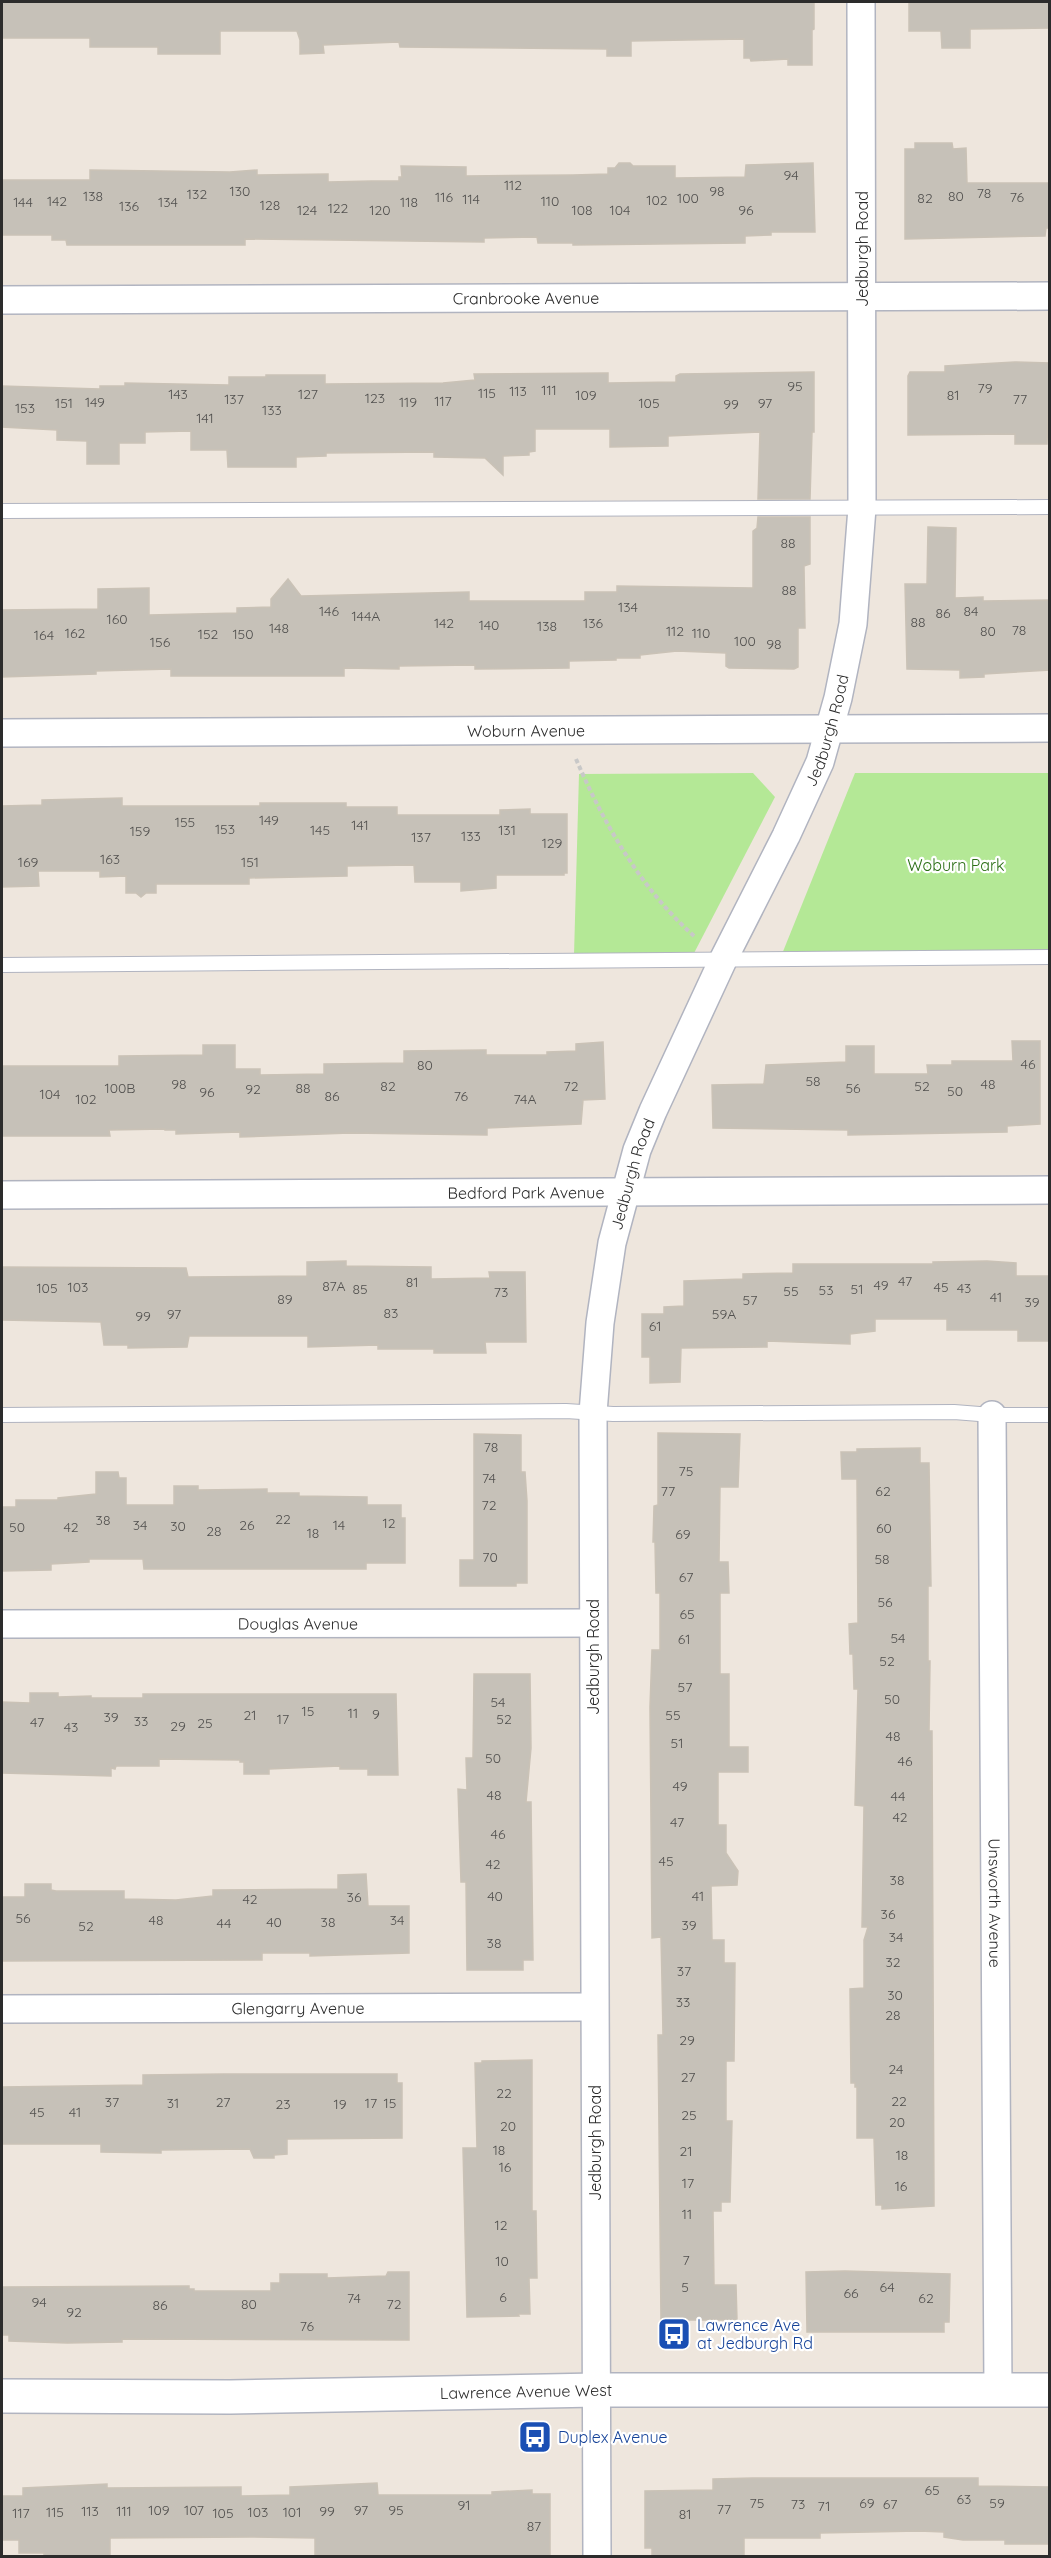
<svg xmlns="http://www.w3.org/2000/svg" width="1051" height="2558" font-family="Quicksand,sans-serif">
<rect width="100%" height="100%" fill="#eee6dd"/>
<!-- green -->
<g fill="#b4e896">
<polygon points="753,773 775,797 692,957 574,955 579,774"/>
<polygon points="855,773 1049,773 1049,958 782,954"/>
</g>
<!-- building -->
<g fill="#c6c1b8" stroke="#cac2b6" stroke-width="1.5">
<polygon points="2,2 814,2 814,29 812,30 812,65 788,65 788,59 751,61 750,58 744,58 744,39 631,41 631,56 607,56 607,49 400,47 399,42 323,45 324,53 300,54 300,40 297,31 220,31 220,54 158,54 158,47 90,47 90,38 2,38"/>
<polygon points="909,2 1050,2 1050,28 970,29 970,48 942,48 941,31 909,31"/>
<polygon points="915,143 952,143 953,149 966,148 967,183 1050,183 1050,228 1046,228 1045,236 905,239 905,149 915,149"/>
<polygon points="619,163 630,163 633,166 675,166 675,178 745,177 746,165 813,163 815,232 771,232 771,235 745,236 745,243 573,245 573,243 538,243 537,237 484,238 484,242 245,239 245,245 67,245 66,240 52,240 52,235 2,235 2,180 90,180 90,170 230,172 257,170 257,175 328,174 328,182 372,181 399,181 399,177 402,177 401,166 466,167 466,176 573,175 608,174 608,168 615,168"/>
<polygon points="1015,362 1050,363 1047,444 1015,444 1015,434 908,435 908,376 910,372 945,372 945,366"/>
<polygon points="814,372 814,432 812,432 810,499 758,499 760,432 668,436 668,446 610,447 610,429 535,429 535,451 529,452 529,455 503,456 503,475 485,458 434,457 434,452 326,453 326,456 296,457 296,467 228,467 227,450 191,450 191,431 145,432 145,443 119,443 119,464 87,464 87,441 57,440 57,430 2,427 2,386 100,389 100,386 125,386 125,383 229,385 229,377 266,377 266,375 325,375 325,384 443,383 475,380 474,374 608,373 608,383 676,382 676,376 680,374"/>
<polygon points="758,517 810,517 810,564 804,566 805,628 798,628 798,667 794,669 729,668 726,666 726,653 677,651 640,655 640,658 616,658 616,660 569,661 569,668 475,669 475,665 399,666 399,669 344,668 344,676 171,676 171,669 96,671 96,674 2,677 2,610 98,609 98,589 149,588 149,615 237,613 237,608 271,607 271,599 288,579 301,596 469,592 469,601 585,601 585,592 617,592 617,586 753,588 753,531 757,528"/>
<polygon points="928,527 956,528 955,598 983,597 983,601 1050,600 1050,670 984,674 984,677 960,678 960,670 907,669 905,584 927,584"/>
<polygon points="122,798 122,806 260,806 260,803 346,803 346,807 397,807 397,815 500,815 500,810 530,809 530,814 567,814 567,873 564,873 564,875 496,875 496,888 461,891 461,882 415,882 414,865 347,866 347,876 249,878 249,884 156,884 156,893 146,893 141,897 136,893 126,893 126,876 100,877 100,871 38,871 39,886 2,887 2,806 42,805 42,800"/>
<polygon points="1012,1041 1040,1041 1040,1124 1007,1126 1007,1132 848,1135 848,1130 713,1128 712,1085 764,1084 766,1065 846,1062 846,1046 874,1046 874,1074 928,1074 927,1065 952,1065 952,1061 1013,1061"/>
<polygon points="603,1042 605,1099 583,1100 581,1124 487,1128 487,1135 350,1133 240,1137 240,1132 176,1134 176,1130 165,1130 165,1129 109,1130 110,1136 2,1136 2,1066 119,1066 119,1056 203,1055 203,1045 235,1045 235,1069 260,1069 260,1075 324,1074 324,1064 404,1063 404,1051 483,1050 486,1050 486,1055 547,1055 547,1052 576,1051 576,1044"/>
<polygon points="346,1261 346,1266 431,1267 431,1279 490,1278 489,1272 525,1272 526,1342 485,1342 486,1353 434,1353 434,1349 378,1349 378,1345 308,1347 308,1336 189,1336 187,1347 128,1348 128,1345 104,1345 101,1322 2,1320 2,1267 186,1268 188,1277 307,1276 307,1262"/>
<polygon points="987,1261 1016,1263 1016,1276 1050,1276 1050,1341 1018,1341 1018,1330 947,1330 947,1319 875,1319 875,1331 850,1334 850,1344 767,1341 767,1347 681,1348 680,1382 650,1383 650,1357 642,1357 642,1314 664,1314 664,1307 684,1306 684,1281 743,1279 743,1274 793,1273 793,1264 933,1264 933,1262"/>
<polygon points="658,1433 740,1434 738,1487 720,1487 719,1562 728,1562 729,1593 720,1593 720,1674 729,1674 729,1747 748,1747 748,1772 718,1772 718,1825 726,1825 726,1853 738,1871 737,1885 711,1886 712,1940 724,1940 724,1963 735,1963 734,2061 726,2061 726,2121 732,2121 730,2202 721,2202 721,2211 713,2211 714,2285 736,2285 737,2320 661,2320 658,2035 663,2035 662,1982 661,1937 652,1938 650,1707 652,1650 660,1650 660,1593 656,1593 655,1542 653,1542 654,1506 658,1505"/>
<polygon points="474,1434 521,1435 521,1472 525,1472 527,1501 527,1583 516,1583 516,1586 460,1586 460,1560 474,1560"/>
<polygon points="920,1448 920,1463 929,1463 931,1586 928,1586 928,1661 930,1661 929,1731 932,1731 934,2206 882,2209 882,2205 876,2205 874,2138 857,2138 857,2087 855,2087 855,2083 851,2083 850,1989 864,1988 864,1940 868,1927 862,1927 864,1806 855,1805 858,1689 854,1689 853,1654 850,1654 849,1624 858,1623 857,1479 842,1479 841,1452 857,1452 857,1449"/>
<polygon points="96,1472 118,1472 119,1478 126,1478 126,1505 174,1505 174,1486 198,1486 198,1490 267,1489 267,1493 299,1493 299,1496 367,1497 367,1505 401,1505 401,1518 405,1518 405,1563 366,1563 366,1569 144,1569 143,1559 89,1559 89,1562 51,1564 51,1570 2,1571 2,1507 16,1507 16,1500 58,1500 58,1498 96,1494"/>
<polygon points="474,1674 530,1674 531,1748 526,1802 531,1802 533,1960 523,1960 523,1970 467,1970 466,1882 461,1882 458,1789 467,1790 466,1758 473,1758"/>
<polygon points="30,1693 58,1693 58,1697 91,1696 91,1698 143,1698 143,1694 396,1694 398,1775 368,1775 368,1769 340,1769 340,1766 269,1769 269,1774 244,1774 244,1762 240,1762 240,1760 159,1759 159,1766 116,1766 115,1769 111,1768 111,1776 2,1773 2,1702 30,1703"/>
<polygon points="366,1874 368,1906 409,1906 409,1953 310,1956 310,1953 262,1953 262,1960 2,1961 2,1897 25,1897 25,1884 51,1884 51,1890 56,1891 124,1891 124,1899 176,1900 213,1896 213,1890 338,1889 338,1875"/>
<polygon points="532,2060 532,2211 536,2211 537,2278 529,2278 530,2314 518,2314 519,2316 467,2317 463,2148 477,2148 475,2063 482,2063 482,2061"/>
<polygon points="224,2074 397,2074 397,2083 402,2083 402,2138 287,2139 287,2154 274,2155 274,2158 254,2158 250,2149 161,2150 161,2153 101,2152 101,2144 2,2144 2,2087 143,2085 143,2075"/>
<polygon points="845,2271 950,2274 949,2322 944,2322 944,2332 807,2332 806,2272"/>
<polygon points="388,2272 409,2272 409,2340 122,2339 122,2342 67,2343 9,2341 9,2335 2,2335 2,2287 189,2286 189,2289 194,2289 194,2291 271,2291 271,2283 280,2283 280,2274 327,2274 327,2278 386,2276"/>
<polygon points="753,2478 978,2478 978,2486 1050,2487 1050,2544 1005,2544 1005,2540 963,2540 944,2537 944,2532 919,2531 820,2533 820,2538 744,2538 744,2556 652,2556 652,2548 645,2548 645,2491 713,2490 713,2479"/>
<polygon points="377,2483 378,2495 492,2495 492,2492 532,2490 532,2494 550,2494 550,2556 315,2555 315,2538 250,2537 110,2538 110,2556 44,2556 44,2553 19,2553 19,2540 2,2540 2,2496 23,2496 23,2488 107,2484 107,2488 241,2487 241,2496 290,2495 290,2487"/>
</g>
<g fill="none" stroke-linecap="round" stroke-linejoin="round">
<!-- lane casing -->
<g stroke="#b1b4c0" stroke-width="16">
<g id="lane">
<polyline points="2,511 1050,507"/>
<polyline points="2,965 1050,957"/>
<polyline points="2,1415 566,1411 613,1414 954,1412 992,1415 1050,1415"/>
</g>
</g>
<!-- street casing -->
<g stroke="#b1b4c0" stroke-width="30">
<g id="street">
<path id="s1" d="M2,300L1050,296"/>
<path id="s2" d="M2,733L1050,728"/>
<path id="s3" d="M2,1195L1050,1190"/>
<path id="s4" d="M992,1415L998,2390"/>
<path id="s5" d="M2,1624L593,1623"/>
<path id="s6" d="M2,2009L594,2007"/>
<path id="s7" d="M597,2556L593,1413L600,1323L612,1243L637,1150L653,1111L723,960L786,836L820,762L838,698L853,624L862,508L861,2"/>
</g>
</g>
<!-- secondary casing -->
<g stroke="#b1b4c0" stroke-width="36">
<g id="secondary">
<path id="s8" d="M2,2396L230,2397L596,2390H1050"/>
</g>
</g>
<!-- path -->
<path stroke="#c8c8c8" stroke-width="4" stroke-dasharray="4.5 3" stroke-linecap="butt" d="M576,759C604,824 641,889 694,936"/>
<!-- lane -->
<use href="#lane" stroke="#fff" stroke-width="14"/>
<!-- street -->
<use href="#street" stroke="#fff" stroke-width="27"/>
<!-- secondary -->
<use href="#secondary" stroke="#fff" stroke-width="33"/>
</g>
<!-- icons -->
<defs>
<g id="bus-square" transform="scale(1.725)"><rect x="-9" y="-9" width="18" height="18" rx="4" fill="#1a4fb4" stroke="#fff"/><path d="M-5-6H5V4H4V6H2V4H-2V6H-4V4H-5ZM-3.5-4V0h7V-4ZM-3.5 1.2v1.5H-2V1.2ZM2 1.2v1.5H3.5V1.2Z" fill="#fff"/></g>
</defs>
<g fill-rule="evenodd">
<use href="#bus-square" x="674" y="2334"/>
<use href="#bus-square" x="535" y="2437"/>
</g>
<g text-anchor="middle" stroke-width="4.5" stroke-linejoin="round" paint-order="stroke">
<!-- number labels -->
<g font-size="14" fill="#52514f">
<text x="791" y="180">94</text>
<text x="513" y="190">112</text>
<text x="240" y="196">130</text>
<text x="717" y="196">98</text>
<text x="984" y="198">78</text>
<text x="197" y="199">132</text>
<text x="93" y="201">138</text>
<text x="956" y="201">80</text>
<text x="444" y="202">116</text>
<text x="1017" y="202">76</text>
<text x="688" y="203">100</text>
<text x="925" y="203">82</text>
<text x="471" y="204">114</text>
<text x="657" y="205">102</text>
<text x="57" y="206">142</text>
<text x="550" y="206">110</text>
<text x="23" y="207">144</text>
<text x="168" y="207">134</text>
<text x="409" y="207">118</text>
<text x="270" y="210">128</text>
<text x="129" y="211">136</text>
<text x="338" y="213">122</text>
<text x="307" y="215">124</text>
<text x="380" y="215">120</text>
<text x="582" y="215">108</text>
<text x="620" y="215">104</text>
<text x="746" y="215">96</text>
<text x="795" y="391">95</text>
<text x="985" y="393">79</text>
<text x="549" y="395">111</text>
<text x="518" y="396">113</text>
<text x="487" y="398">115</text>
<text x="178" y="399">143</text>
<text x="308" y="399">127</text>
<text x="586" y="400">109</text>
<text x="953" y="400">81</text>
<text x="375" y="403">123</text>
<text x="234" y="404">137</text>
<text x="1020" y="404">77</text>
<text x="443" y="406">117</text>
<text x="95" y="407">149</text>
<text x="408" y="407">119</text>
<text x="64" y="408">151</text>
<text x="649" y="408">105</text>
<text x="765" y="408">97</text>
<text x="731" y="409">99</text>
<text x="25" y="413">153</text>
<text x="272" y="415">133</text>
<text x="205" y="423">141</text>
<text x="788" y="548">88</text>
<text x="789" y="595">88</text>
<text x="628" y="612">134</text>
<text x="329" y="616">146</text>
<text x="971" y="616">84</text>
<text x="943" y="618">86</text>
<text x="366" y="621">144A</text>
<text x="117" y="624">160</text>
<text x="918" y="627">88</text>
<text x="444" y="628">142</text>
<text x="593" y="628">136</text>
<text x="489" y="630">140</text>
<text x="547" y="631">138</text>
<text x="279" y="633">148</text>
<text x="1019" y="635">78</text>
<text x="675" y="636">112</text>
<text x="988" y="636">80</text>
<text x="75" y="638">162</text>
<text x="701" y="638">110</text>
<text x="208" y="639">152</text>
<text x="243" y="639">150</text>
<text x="44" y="640">164</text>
<text x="745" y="646">100</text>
<text x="160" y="647">156</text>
<text x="774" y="649">98</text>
<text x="269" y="825">149</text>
<text x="185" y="827">155</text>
<text x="360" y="830">141</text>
<text x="225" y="834">153</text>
<text x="320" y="835">145</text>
<text x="507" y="835">131</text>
<text x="140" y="836">159</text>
<text x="471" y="841">133</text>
<text x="421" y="842">137</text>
<text x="552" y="848">129</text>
<text x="110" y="864">163</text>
<text x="28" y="867">169</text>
<text x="250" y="867">151</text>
<text x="1028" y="1069">46</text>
<text x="425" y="1070">80</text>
<text x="813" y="1086">58</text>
<text x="179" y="1089">98</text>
<text x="988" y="1089">48</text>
<text x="388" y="1091">82</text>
<text x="571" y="1091">72</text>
<text x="922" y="1091">52</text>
<text x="120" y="1093">100B</text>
<text x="303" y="1093">88</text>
<text x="853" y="1093">56</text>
<text x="253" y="1094">92</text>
<text x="955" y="1096">50</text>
<text x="207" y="1097">96</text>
<text x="50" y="1099">104</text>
<text x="332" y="1101">86</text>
<text x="461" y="1101">76</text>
<text x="86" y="1104">102</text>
<text x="525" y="1104">74A</text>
<text x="905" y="1286">47</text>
<text x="412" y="1287">81</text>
<text x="881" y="1290">49</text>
<text x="334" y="1291">87A</text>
<text x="78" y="1292">103</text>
<text x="941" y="1292">45</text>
<text x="47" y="1293">105</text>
<text x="964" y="1293">43</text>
<text x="360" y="1294">85</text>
<text x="857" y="1294">51</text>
<text x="826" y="1295">53</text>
<text x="791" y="1296">55</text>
<text x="501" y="1297">73</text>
<text x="996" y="1302">41</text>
<text x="285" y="1304">89</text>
<text x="750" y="1305">57</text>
<text x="1032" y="1307">39</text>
<text x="391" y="1318">83</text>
<text x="174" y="1319">97</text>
<text x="724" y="1319">59A</text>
<text x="143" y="1321">99</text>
<text x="655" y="1331">61</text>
<text x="491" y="1452">78</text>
<text x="686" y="1476">75</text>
<text x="489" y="1483">74</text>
<text x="668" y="1496">77</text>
<text x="883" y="1496">62</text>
<text x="489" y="1510">72</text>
<text x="283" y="1524">22</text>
<text x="103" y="1525">38</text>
<text x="389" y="1528">12</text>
<text x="140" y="1530">34</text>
<text x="247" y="1530">26</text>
<text x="339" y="1530">14</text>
<text x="178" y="1531">30</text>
<text x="17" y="1532">50</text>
<text x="71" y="1532">42</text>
<text x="884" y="1533">60</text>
<text x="214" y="1536">28</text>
<text x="313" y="1538">18</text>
<text x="683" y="1539">69</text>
<text x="490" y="1562">70</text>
<text x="882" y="1564">58</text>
<text x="686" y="1582">67</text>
<text x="885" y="1607">56</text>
<text x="687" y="1619">65</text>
<text x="898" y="1643">54</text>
<text x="684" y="1644">61</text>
<text x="887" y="1666">52</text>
<text x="685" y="1692">57</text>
<text x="892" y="1704">50</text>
<text x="498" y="1707">54</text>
<text x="308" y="1716">15</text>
<text x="353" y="1718">11</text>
<text x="376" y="1719">9</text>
<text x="250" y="1720">21</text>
<text x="673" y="1720">55</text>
<text x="111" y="1722">39</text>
<text x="283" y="1724">17</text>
<text x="504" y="1724">52</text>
<text x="141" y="1726">33</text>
<text x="37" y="1727">47</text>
<text x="205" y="1728">25</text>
<text x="178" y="1731">29</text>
<text x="71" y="1732">43</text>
<text x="893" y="1741">48</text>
<text x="677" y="1748">51</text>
<text x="493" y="1763">50</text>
<text x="905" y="1766">46</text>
<text x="680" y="1791">49</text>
<text x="494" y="1800">48</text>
<text x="898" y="1801">44</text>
<text x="900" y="1822">42</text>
<text x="677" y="1827">47</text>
<text x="498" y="1839">46</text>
<text x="666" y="1866">45</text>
<text x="493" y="1869">42</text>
<text x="897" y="1885">38</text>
<text x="495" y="1901">40</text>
<text x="698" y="1901">41</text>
<text x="354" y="1902">36</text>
<text x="250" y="1904">42</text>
<text x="888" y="1919">36</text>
<text x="23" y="1923">56</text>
<text x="156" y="1925">48</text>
<text x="397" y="1925">34</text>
<text x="274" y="1927">40</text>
<text x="328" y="1927">38</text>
<text x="224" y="1928">44</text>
<text x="689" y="1930">39</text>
<text x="86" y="1931">52</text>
<text x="896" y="1942">34</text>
<text x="494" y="1948">38</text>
<text x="893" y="1967">32</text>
<text x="684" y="1976">37</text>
<text x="895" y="2000">30</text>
<text x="683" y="2007">33</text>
<text x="893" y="2020">28</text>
<text x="687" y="2045">29</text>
<text x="896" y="2074">24</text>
<text x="688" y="2082">27</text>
<text x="504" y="2098">22</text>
<text x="899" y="2106">22</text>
<text x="112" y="2107">37</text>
<text x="223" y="2107">27</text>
<text x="173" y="2108">31</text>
<text x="371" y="2108">17</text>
<text x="390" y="2108">15</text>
<text x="283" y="2109">23</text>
<text x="340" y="2109">19</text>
<text x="37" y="2117">45</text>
<text x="75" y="2117">41</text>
<text x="689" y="2120">25</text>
<text x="897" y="2127">20</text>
<text x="508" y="2131">20</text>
<text x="499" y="2155">18</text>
<text x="686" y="2156">21</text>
<text x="902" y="2160">18</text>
<text x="505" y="2172">16</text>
<text x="688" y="2188">17</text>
<text x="901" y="2191">16</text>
<text x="687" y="2219">11</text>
<text x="501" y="2230">12</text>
<text x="686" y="2265">7</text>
<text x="502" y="2266">10</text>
<text x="685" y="2292">5</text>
<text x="887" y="2292">64</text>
<text x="851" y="2298">66</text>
<text x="503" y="2302">6</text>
<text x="354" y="2303">74</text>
<text x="926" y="2303">62</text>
<text x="39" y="2307">94</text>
<text x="249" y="2309">80</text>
<text x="394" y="2309">72</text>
<text x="160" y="2310">86</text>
<text x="74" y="2317">92</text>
<text x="307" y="2331">76</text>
<text x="932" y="2495">65</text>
<text x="964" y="2504">63</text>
<text x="757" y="2508">75</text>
<text x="867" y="2508">69</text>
<text x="997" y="2508">59</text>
<text x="798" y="2509">73</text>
<text x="890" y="2509">67</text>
<text x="464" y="2510">91</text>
<text x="824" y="2511">71</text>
<text x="724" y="2514">77</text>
<text x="159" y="2515">109</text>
<text x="194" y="2515">107</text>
<text x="361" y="2515">97</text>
<text x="396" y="2515">95</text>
<text x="90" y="2516">113</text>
<text x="124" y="2516">111</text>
<text x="327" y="2516">99</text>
<text x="55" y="2517">115</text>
<text x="258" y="2517">103</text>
<text x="292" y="2517">101</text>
<text x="21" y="2518">117</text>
<text x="223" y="2518">105</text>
<text x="685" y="2519">81</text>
<text x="534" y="2531">87</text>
</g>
<!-- street labels -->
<g font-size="16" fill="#2c2c2c" stroke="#fff">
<text transform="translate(862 249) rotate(-90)" y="6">Jedburgh Road</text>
<text dy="6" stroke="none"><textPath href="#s1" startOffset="524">Cranbrooke Avenue</textPath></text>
<text dy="6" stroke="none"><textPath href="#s2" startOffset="524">Woburn Avenue</textPath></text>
<text dy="6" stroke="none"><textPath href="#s7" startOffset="1872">Jedburgh Road</textPath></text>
<text dy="6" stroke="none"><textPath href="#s7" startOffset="1386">Jedburgh Road</textPath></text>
<text dy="6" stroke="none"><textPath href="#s3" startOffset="524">Bedford Park Avenue</textPath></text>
<text dy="6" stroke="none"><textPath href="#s5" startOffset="296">Douglas Avenue</textPath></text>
<text transform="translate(593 1657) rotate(-90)" y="6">Jedburgh Road</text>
<text dy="6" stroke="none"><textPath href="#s4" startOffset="488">Unsworth Avenue</textPath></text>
<text dy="6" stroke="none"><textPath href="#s6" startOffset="296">Glengarry Avenue</textPath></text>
<text transform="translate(595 2143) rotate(-90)" y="6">Jedburgh Road</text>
<text dy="6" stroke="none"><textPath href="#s8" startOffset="524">Lawrence Avenue West</textPath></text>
</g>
<!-- park labels -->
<g font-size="16" fill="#2b6f15" stroke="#fff">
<text x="956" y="871">Woburn Park</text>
</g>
<!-- transit labels -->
<g font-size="16" fill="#164399" stroke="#fff" text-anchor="start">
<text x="697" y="2331">Lawrence Ave<tspan x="697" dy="18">at Jedburgh Rd</tspan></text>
<text x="558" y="2443">Duplex Avenue</text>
</g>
</g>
<!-- border -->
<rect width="1051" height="2558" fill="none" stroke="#2c2c2c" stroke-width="6"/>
</svg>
